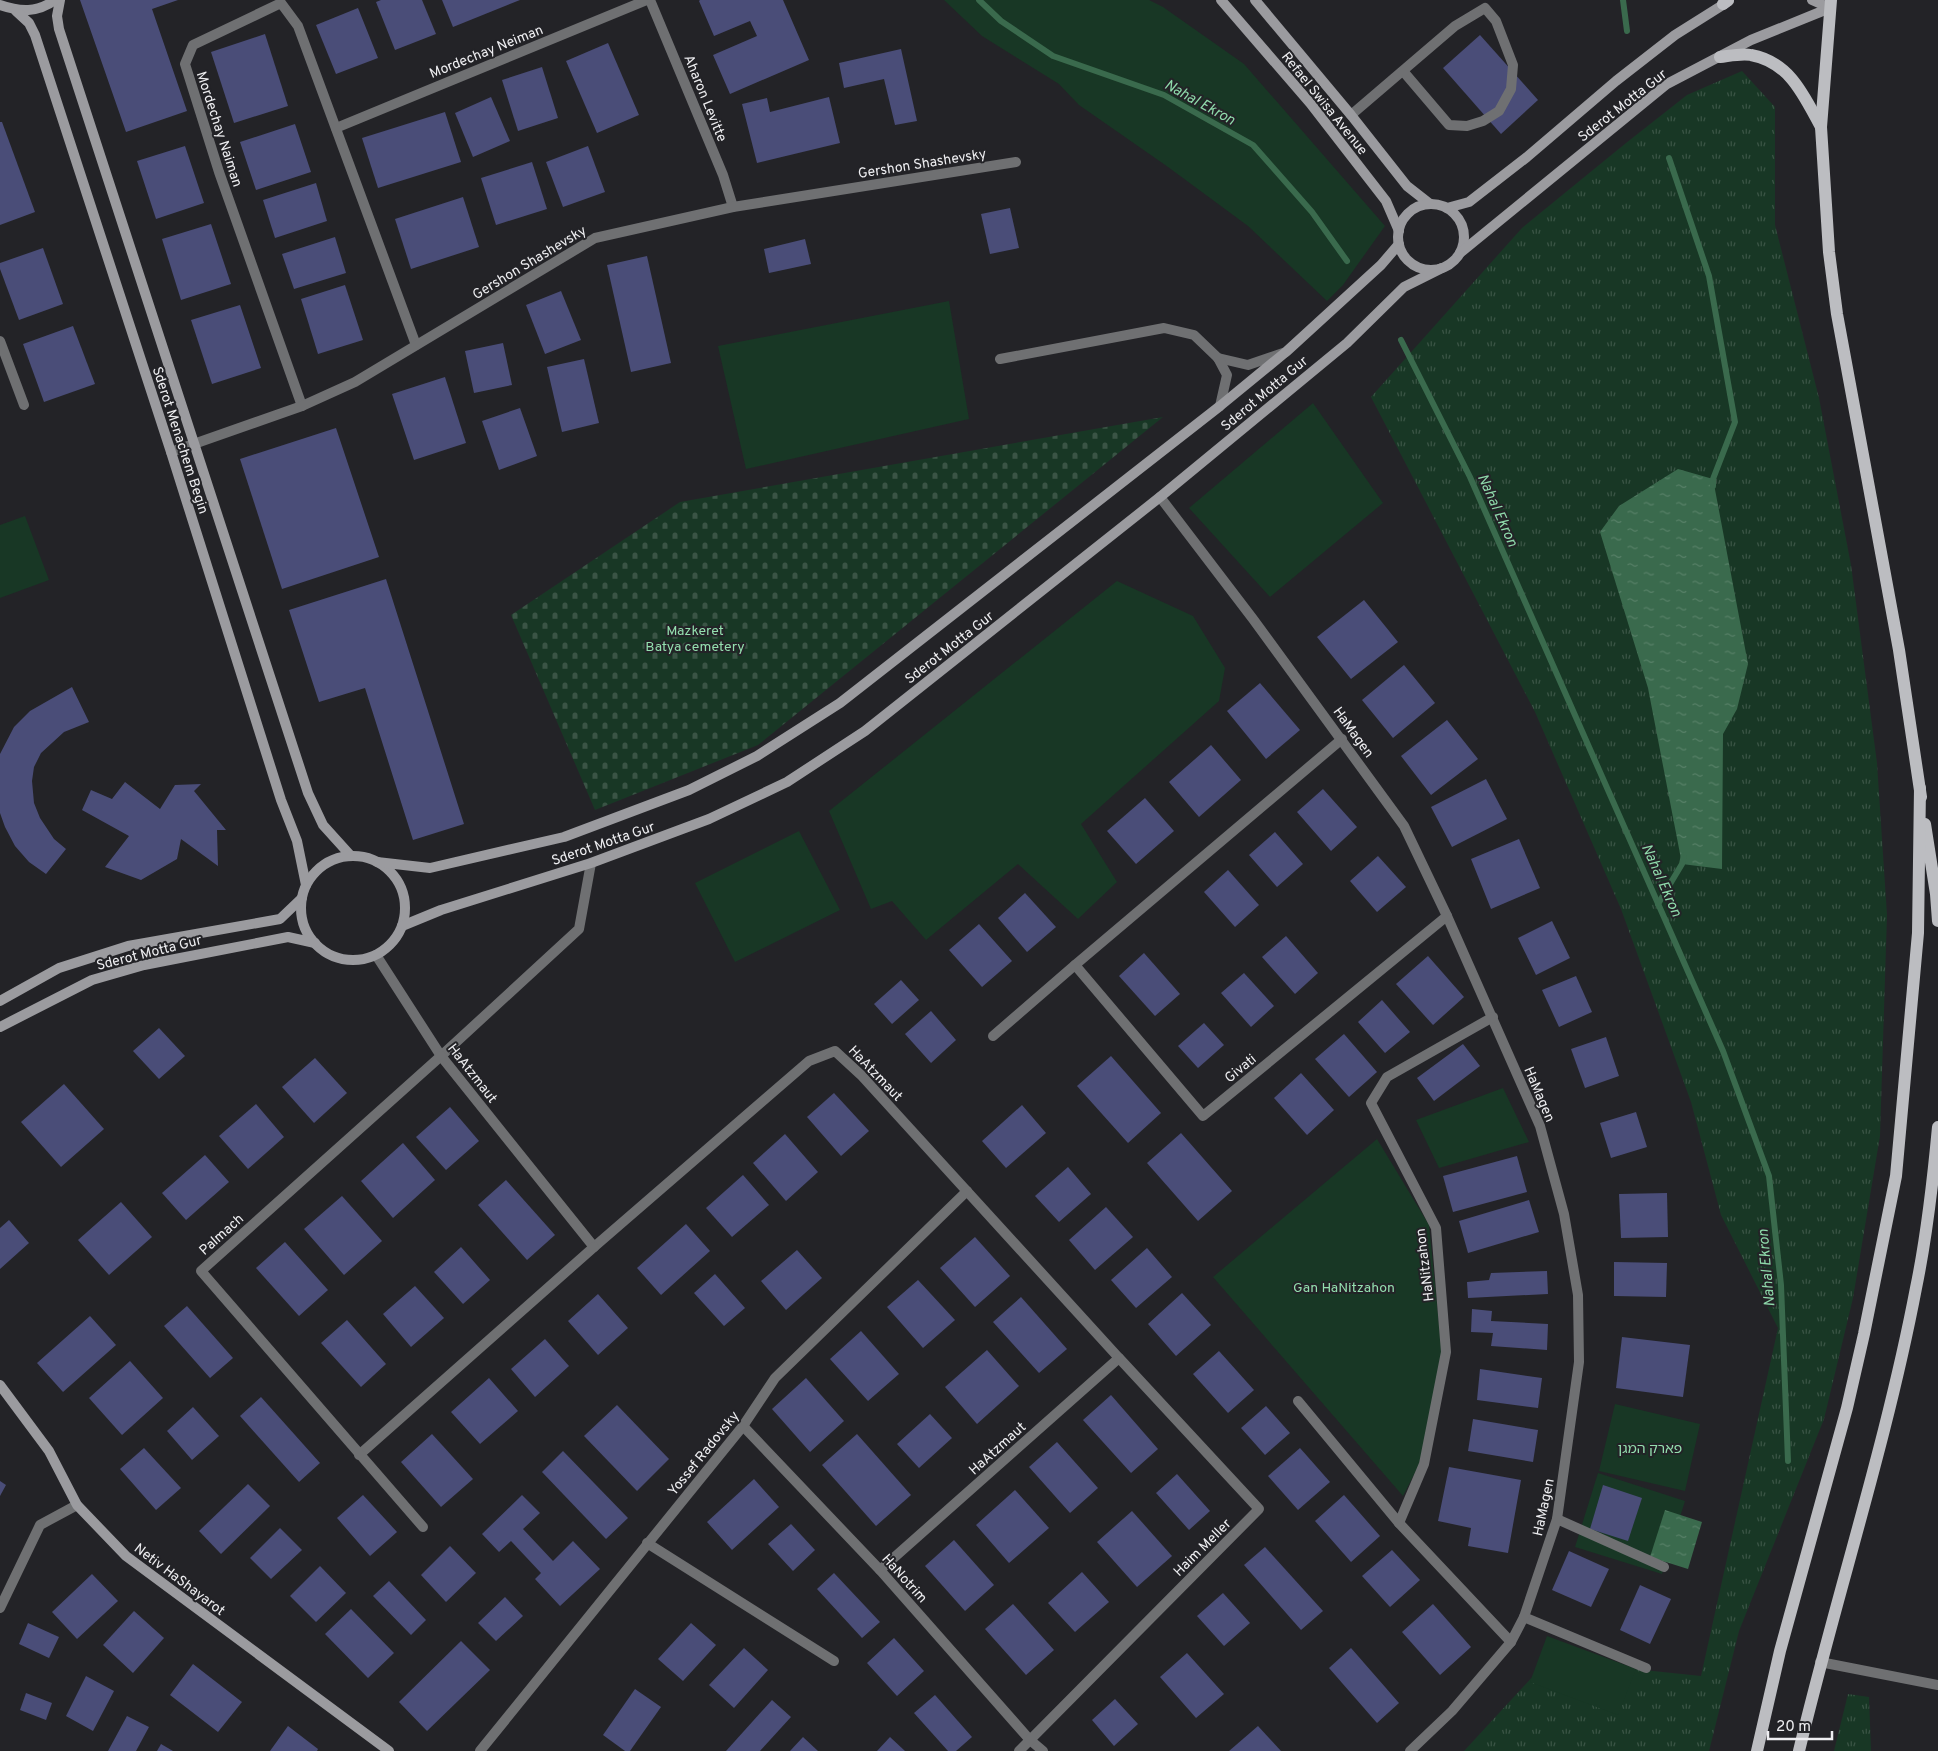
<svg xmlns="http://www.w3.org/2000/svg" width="1938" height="1751" font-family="Overpass,'Noto Sans Hebrew',sans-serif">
<defs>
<pattern id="grass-tufts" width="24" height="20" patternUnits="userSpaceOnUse" patternTransform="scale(1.25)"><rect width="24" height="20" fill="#183725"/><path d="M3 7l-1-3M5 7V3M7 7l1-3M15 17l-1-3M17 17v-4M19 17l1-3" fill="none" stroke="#3a5445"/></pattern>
<pattern id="cemetery-stones" width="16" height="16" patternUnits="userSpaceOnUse" patternTransform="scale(1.25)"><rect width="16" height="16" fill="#183725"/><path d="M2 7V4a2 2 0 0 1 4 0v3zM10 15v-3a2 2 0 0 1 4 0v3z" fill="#3a5445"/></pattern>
<pattern id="water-ripples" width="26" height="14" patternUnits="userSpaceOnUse" patternTransform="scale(1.25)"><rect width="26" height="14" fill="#3a6a4d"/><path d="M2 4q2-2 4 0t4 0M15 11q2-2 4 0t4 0" fill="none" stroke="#578067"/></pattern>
</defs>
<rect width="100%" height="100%" fill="#232327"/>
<!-- grass -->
<g fill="url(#grass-tufts)">
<polygon points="1742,71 1775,107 1775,225 1819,398 1851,565 1877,763 1887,915 1880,1136 1853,1298 1824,1419 1739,1631 1709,1751 1464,1751 1548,1660 1701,1676 1778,1328 1721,1215 1691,1102 1621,909 1535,712 1371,397 1522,228 1626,143 1687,95"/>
<polygon points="1848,1694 1869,1697 1871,1751 1834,1751"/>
</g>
<!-- cemetery -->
<polygon fill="url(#cemetery-stones)" points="1163,417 758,745 595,810 511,615 680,502"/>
<!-- green -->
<g fill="#183725">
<polygon points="944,0 1149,0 1163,7 1244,64 1385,226 1343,285 1327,301 1248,226 1168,167 1079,105 1059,84 982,36"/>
<polygon points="949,301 969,419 746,469 718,346"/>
<polygon points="1313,403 1383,503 1270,597 1189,508"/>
<polygon points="25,516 49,580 0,598 0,525"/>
<polygon points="1117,581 1193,616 1225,668 1219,701 1081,824 1117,882 1078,919 1018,864 926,940 892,901 871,909 829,811"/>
<polygon points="799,831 840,910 735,962 695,883"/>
<polygon points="1503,1088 1529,1142 1439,1168 1416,1120"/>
<polygon points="1377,1139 1429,1225 1442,1354 1420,1463 1403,1496 1213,1277"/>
<polygon points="1615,1404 1700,1424 1685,1491 1599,1471"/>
<polygon points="1598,1473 1685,1501 1662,1574 1575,1547"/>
<polygon points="1547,1636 1636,1669 1618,1715 1530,1682"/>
</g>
<!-- water -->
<g fill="url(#water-ripples)">
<polygon points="1678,469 1713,479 1748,664 1737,709 1723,734 1722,869 1682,864 1648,688 1600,532 1619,506"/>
<polygon points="1665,1510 1702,1522 1688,1569 1650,1557"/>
</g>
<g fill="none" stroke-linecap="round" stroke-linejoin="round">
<!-- stream -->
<g stroke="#3a6a4d" stroke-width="6">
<polyline points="979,0 1001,21 1053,56 1164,95 1253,145 1312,212 1347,261"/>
<polyline points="1623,0 1627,31"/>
<polyline points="1669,158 1709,276 1735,422 1713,479 1713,486"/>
<polyline points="1401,340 1470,477 1723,1051 1769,1176 1781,1285 1788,1461"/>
<polyline points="1658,904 1682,864 1684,855"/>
</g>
</g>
<!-- building -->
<g fill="#4a4d78">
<polygon points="80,0 178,0 152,9 187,111 126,132"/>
<polygon points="381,0 422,0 436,34 395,50 376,2"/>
<polygon points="442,0 520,0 453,27"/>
<polygon points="700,0 783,0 809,60 730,94 713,55 757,36 750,21 714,36 699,1"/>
<polygon points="358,8 378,58 336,74 316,25"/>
<polygon points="265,34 288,106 234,123 211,52"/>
<polygon points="1480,35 1538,100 1501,134 1443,68"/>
<polygon points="608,43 639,115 597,133 566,61"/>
<polygon points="901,49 917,121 895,125 884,79 844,88 839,63"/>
<polygon points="542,67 558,118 518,131 502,80"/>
<polygon points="491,97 510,141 473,157 455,113"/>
<polygon points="829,97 840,143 757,163 742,104 767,98 770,112"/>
<polygon points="445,112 461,162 378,188 362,138"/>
<polygon points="0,122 2,122 35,212 0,225"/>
<polygon points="295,124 311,172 256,190 240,142"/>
<polygon points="185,146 204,203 156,219 137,161"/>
<polygon points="588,146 605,192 563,207 546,162"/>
<polygon points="532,162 547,209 496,225 481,178"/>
<polygon points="316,183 327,221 275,238 263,200"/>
<polygon points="463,197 479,247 411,269 395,219"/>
<polygon points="1010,208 1019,248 990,254 981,214"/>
<polygon points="211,224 231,284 181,300 162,239"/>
<polygon points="335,237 346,273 294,289 282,254"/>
<polygon points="805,239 811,264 769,273 764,249"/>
<polygon points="43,248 63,304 19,320 0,269 0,263"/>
<polygon points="647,256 671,363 631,372 607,265"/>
<polygon points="345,285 363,340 318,354 301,299"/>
<polygon points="561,291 581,340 545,354 526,305"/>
<polygon points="240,305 261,368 212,384 191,320"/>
<polygon points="73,326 95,384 44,402 23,344"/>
<polygon points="503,343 512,385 474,393 465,351"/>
<polygon points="584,359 599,423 562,432 547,367"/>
<polygon points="445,377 466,443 414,460 392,394"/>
<polygon points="520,408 537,456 499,470 482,421"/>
<polygon points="336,428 379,557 282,589 240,459"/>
<polygon points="386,579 464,824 413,840 365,688 319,702 289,610"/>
<polygon points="1364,600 1398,642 1351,679 1317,637"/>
<polygon points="1404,665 1435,703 1393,738 1362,700"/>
<polygon points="1260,683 1300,730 1266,759 1227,711"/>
<polygon points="72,687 89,722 64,732 41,753 34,767 32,781 34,803 40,818 54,839 66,849 46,874 29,862 15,846 5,827 0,813 0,754 14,727 30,711"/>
<polygon points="1447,720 1478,759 1431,795 1401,756"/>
<polygon points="1211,745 1241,780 1199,817 1169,782"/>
<polygon points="1486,779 1507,819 1452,847 1431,807"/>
<polygon points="125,782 160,809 175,785 201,784 194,791 226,830 217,830 218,866 181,839 177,859 141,880 105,867 129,836 82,810 91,790 112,799"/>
<polygon points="1323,789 1357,827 1331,851 1297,812"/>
<polygon points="1145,798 1174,831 1136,864 1107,831"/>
<polygon points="1275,832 1303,864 1277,887 1249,855"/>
<polygon points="1519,839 1540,888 1491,909 1471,859"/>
<polygon points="1378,856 1406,887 1377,912 1350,881"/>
<polygon points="1228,870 1259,905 1235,927 1204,892"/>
<polygon points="1025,893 1056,927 1027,952 998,918"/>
<polygon points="1552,921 1570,958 1536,975 1518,938"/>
<polygon points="979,924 1012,961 982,987 949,950"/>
<polygon points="1286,936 1318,973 1295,994 1262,957"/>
<polygon points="1144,953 1180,994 1155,1016 1119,976"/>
<polygon points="1428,956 1464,997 1433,1025 1396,984"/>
<polygon points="1244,973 1274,1006 1251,1027 1221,993"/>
<polygon points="1576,976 1592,1012 1559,1027 1542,990"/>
<polygon points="901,980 919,1000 892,1024 874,1004"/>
<polygon points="1382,1000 1410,1032 1385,1053 1358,1022"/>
<polygon points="931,1011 956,1040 931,1063 905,1034"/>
<polygon points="1204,1023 1224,1045 1198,1068 1178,1046"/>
<polygon points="159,1028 185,1056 159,1079 133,1051"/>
<polygon points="1344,1034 1377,1072 1349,1097 1315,1059"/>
<polygon points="1606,1037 1619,1076 1585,1088 1571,1049"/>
<polygon points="1463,1044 1480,1066 1434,1101 1417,1078"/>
<polygon points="1111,1056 1161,1113 1128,1143 1077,1086"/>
<polygon points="315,1058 347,1093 314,1123 282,1087"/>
<polygon points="1301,1073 1334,1110 1307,1135 1274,1098"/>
<polygon points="64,1084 104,1129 61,1167 21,1122"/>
<polygon points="834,1093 869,1131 841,1156 807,1117"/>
<polygon points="256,1104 284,1137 248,1169 219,1136"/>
<polygon points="1022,1105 1046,1133 1006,1168 982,1141"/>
<polygon points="450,1107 479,1141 446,1170 416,1137"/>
<polygon points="1636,1112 1647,1147 1611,1158 1600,1123"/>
<polygon points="1181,1133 1232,1191 1198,1221 1147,1163"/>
<polygon points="785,1134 818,1172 786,1201 753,1163"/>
<polygon points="403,1143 435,1180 393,1218 361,1181"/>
<polygon points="205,1155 229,1182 186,1220 162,1193"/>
<polygon points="1517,1156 1527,1192 1453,1212 1443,1176"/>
<polygon points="1068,1167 1091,1194 1059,1222 1035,1196"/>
<polygon points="743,1175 769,1205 732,1237 706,1208"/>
<polygon points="506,1180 555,1235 527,1260 478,1205"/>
<polygon points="1667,1193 1668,1237 1621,1238 1619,1194"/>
<polygon points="342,1196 382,1241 344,1275 304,1229"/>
<polygon points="1529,1200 1539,1232 1468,1253 1459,1221"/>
<polygon points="121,1202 152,1237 109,1275 78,1240"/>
<polygon points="1106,1207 1133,1237 1095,1270 1069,1240"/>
<polygon points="9,1220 29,1243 0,1269 0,1228"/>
<polygon points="686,1224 710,1251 661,1295 637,1268"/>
<polygon points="975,1237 1010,1276 975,1307 940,1268"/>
<polygon points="285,1242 328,1290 299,1316 256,1268"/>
<polygon points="461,1247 490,1280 463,1304 434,1272"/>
<polygon points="1147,1248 1172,1277 1136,1308 1111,1280"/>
<polygon points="797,1250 822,1278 786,1310 761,1281"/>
<polygon points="1614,1262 1667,1263 1666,1297 1614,1296"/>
<polygon points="1547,1271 1548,1294 1468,1298 1467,1282 1489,1280 1491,1273"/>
<polygon points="715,1274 745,1308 724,1326 694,1293"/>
<polygon points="918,1280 955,1320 923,1348 887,1307"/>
<polygon points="415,1286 444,1318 411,1347 383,1314"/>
<polygon points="1182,1293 1211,1325 1176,1356 1148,1324"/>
<polygon points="598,1294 628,1328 598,1355 568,1321"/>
<polygon points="1021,1297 1067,1349 1039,1373 993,1322"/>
<polygon points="187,1306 233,1358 210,1378 164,1326"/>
<polygon points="1472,1309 1492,1311 1491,1321 1548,1324 1547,1350 1491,1346 1493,1333 1471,1332"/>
<polygon points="90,1316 116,1345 63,1392 37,1363"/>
<polygon points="347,1320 386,1364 361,1387 321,1343"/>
<polygon points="861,1331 899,1374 868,1401 830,1359"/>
<polygon points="1622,1337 1690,1345 1683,1397 1616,1388"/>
<polygon points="545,1339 569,1366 535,1397 511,1369"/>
<polygon points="987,1350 1019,1386 977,1424 945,1387"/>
<polygon points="1219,1351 1254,1390 1228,1413 1193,1374"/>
<polygon points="130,1361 163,1398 122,1435 89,1398"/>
<polygon points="1480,1369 1542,1378 1538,1408 1477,1400"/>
<polygon points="489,1378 518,1411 480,1444 451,1412"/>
<polygon points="806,1378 844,1421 810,1452 772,1409"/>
<polygon points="1111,1395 1158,1449 1131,1473 1083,1420"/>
<polygon points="261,1397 320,1463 299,1482 240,1416"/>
<polygon points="617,1405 669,1459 637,1491 584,1436"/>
<polygon points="1266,1406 1290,1433 1265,1455 1241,1428"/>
<polygon points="193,1407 219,1436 192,1460 167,1431"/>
<polygon points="930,1414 952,1438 919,1468 897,1444"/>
<polygon points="1473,1419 1538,1430 1533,1462 1468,1451"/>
<polygon points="432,1434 473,1479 441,1507 401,1462"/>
<polygon points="857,1434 911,1495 876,1526 822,1465"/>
<polygon points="1057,1442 1098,1488 1070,1513 1029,1467"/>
<polygon points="144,1448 181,1488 156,1510 120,1469"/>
<polygon points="1300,1448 1330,1482 1298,1510 1268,1476"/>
<polygon points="563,1451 628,1518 606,1539 542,1472"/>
<polygon points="1449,1467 1521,1480 1508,1553 1468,1546 1471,1528 1438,1521"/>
<polygon points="1177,1474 1210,1511 1189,1530 1156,1493"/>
<polygon points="754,1479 779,1507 732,1550 707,1522"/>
<polygon points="0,1481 6,1485 0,1496"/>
<polygon points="248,1484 270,1506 221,1554 199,1531"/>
<polygon points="1603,1485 1642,1498 1628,1541 1590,1529"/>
<polygon points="1015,1490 1049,1528 1009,1563 976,1525"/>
<polygon points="363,1495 397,1532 370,1556 337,1518"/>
<polygon points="522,1495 540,1513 523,1529 553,1561 573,1541 600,1569 560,1606 535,1579 541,1573 511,1541 499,1552 482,1534"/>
<polygon points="1344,1495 1380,1536 1351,1562 1315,1521"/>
<polygon points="1132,1511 1172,1556 1137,1587 1097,1542"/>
<polygon points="791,1524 815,1550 793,1571 768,1544"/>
<polygon points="280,1528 302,1550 271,1579 250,1558"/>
<polygon points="954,1540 994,1585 965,1611 925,1566"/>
<polygon points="450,1546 476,1573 446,1602 421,1575"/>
<polygon points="1265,1547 1323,1611 1301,1630 1244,1565"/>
<polygon points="1392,1550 1420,1580 1390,1607 1362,1576"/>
<polygon points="1569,1551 1609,1569 1591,1607 1552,1590"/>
<polygon points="320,1566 346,1593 316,1622 290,1596"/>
<polygon points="1082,1572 1109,1602 1075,1632 1048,1603"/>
<polygon points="834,1573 880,1622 862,1638 817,1589"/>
<polygon points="92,1574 118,1601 77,1639 52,1612"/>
<polygon points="389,1581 426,1620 411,1635 373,1596"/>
<polygon points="1640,1585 1671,1599 1650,1644 1620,1630"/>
<polygon points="1223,1593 1250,1623 1224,1646 1197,1616"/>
<polygon points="505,1597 523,1616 496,1641 478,1623"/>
<polygon points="1013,1604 1054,1650 1026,1675 985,1629"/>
<polygon points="1433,1604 1471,1647 1440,1675 1402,1632"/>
<polygon points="351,1609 394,1653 368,1678 325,1634"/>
<polygon points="134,1611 164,1638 133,1673 103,1645"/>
<polygon points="28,1623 59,1637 49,1658 19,1644"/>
<polygon points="691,1623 716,1645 683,1681 658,1659"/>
<polygon points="894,1638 924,1671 897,1696 867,1663"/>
<polygon points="461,1641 490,1670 427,1731 399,1702"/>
<polygon points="744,1648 768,1670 734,1708 709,1685"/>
<polygon points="1351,1648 1399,1703 1377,1723 1329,1668"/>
<polygon points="1187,1653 1224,1694 1196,1718 1160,1677"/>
<polygon points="193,1664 242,1702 218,1732 170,1695"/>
<polygon points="86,1676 114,1691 93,1731 66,1716"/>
<polygon points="635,1689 661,1707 630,1751 625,1751 603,1735"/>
<polygon points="26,1693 52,1703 46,1720 20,1710"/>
<polygon points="935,1695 972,1737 956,1751 948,1751 914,1713"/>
<polygon points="1115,1699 1138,1724 1114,1746 1092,1720"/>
<polygon points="772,1700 791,1717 760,1751 726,1751"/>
<polygon points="127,1716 149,1727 136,1751 108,1751"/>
<polygon points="288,1726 318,1749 317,1751 270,1751"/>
<polygon points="1258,1726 1281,1751 1229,1751"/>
<polygon points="803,1737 818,1751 790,1751"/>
<polygon points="890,1737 905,1751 877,1751"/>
<polygon points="161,1744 173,1751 157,1751"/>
</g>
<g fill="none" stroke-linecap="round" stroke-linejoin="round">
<!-- lane -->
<g stroke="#6f7072" stroke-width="10">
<polyline points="1351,115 1455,26 1485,8 1496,21 1513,65 1511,89 1499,111 1483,121 1467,126 1449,125 1403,71"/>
<polyline points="1218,358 1248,365 1286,352"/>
<polyline points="1000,359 1164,328 1194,335 1218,358 1227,375 1220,406"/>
<polyline points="441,1056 579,929 591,863"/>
<polyline points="1557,1519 1664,1567"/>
<polyline points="647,1543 834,1661"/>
<polyline points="1524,1617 1646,1668"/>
<polyline points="1820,1662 1938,1685"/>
</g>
<!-- street -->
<g stroke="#6f7072" stroke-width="10">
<polyline points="650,0 723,175 733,207"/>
<polyline points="336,128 647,0"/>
<polyline points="0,341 24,405"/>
<polyline points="302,406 219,172 185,64 193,45 281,3 298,26 416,345"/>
<polyline points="171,452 302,406 355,382 595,238 733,207 1016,162"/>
<polyline points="1160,497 1253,619 1404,826 1447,916 1540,1126 1564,1214 1578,1295 1579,1362 1557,1519 1524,1617 1511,1642 1452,1711 1410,1751"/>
<polyline points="1342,739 1075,965 1203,1116 1447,916"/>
<polyline points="376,955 441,1056 594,1247 809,1061 835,1051 861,1075 1119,1358 880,1570"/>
<polyline points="1493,1017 1387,1077 1371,1103 1436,1228 1446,1352 1424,1464 1399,1523 1511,1642"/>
<polyline points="993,1036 1075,965"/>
<polyline points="1298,1401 1399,1523"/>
<polyline points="743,1426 880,1570 1030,1740 1043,1751"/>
<polyline points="359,1455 594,1247"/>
<polyline points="423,1527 201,1271 441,1056"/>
<polyline points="0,1608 40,1525 77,1505"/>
<polyline points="480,1751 743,1426 775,1378 967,1191"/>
<polyline points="1019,1751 1259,1509 1119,1358"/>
</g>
<!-- secondary -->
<g stroke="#9b9b9f" stroke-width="10">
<polyline points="60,0 57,16 59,29 308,793 323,825 351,856"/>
<polyline points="1221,0 1310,103 1386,201 1399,231"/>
<polyline points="1255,0 1351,115 1407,186 1430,204"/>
<polyline points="1812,0 1830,8"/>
<path d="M0,5C20,12 37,13 55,0"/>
<polyline points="16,11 29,23 35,35 171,452 281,800 297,841 306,885"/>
<circle cx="1431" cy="237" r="33"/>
<polyline points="1447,208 1469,202 1527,157 1616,81 1675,35 1729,1"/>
<polyline points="1460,253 1667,84 1751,40 1830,8"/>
<circle cx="353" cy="908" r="52"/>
<polyline points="377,862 430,868 564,837 689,790 757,756 840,703 1220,406 1287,351 1381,265 1399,244"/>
<polyline points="402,926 441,910 591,863 709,819 787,782 865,731 1160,497 1347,343 1404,287 1442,268"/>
<polyline points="0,1001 59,968 128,946 280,919 302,898"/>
<polyline points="0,1027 92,980 144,965 288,937 315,943"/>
<polyline points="0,1385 49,1451 77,1505 126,1556 389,1751"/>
</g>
<!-- primary -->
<g stroke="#bcbdc1" stroke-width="12">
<polyline points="1831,0 1821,127 1829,252 1837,314 1899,650 1921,797"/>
<polyline points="1723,4 1728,0"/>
<path d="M1720,57C1729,56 1742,53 1751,55C1790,62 1804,96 1821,127"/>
<polyline points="1925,824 1936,894 1938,921"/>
<polyline points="1757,1751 1780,1651 1847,1408 1864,1334 1896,1176 1918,933 1920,788"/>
<path d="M1799,1751C1836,1596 1886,1445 1916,1288C1927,1235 1933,1181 1938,1127"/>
</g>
</g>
<g text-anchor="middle" stroke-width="4" stroke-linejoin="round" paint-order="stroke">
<!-- street labels -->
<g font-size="14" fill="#eeeef1" stroke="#232327">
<text transform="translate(486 51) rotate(-22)" y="5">Mordechay Neiman</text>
<text transform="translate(706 98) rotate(68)" y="5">Aharon Levitte</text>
<text transform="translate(1325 103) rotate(51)" y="5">Refael Swisa Avenue</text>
<text transform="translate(1622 105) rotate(-38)" y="5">Sderot Motta Gur</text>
<text transform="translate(220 129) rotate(72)" y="5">Mordechay Naiman</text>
<text transform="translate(922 163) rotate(-9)" y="5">Gershon Shashevsky</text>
<text transform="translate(529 262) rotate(-31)" y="5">Gershon Shashevsky</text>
<text transform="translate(1264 393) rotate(-40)" y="5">Sderot Motta Gur</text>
<text transform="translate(181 440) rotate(72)" y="5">Sderot Menachem Begin</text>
<text transform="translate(949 647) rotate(-38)" y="5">Sderot Motta Gur</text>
<text transform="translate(1354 732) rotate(54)" y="5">HaMagen</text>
<text transform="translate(603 843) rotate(-19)" y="5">Sderot Motta Gur</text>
<text transform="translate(149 952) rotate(-14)" y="5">Sderot Motta Gur</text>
<text transform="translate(1240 1068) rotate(-39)" y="5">Givati</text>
<text transform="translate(473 1073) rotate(52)" y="5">HaAtzmaut</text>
<text transform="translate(876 1073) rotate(46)" y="5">HaAtzmaut</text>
<text transform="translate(1540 1094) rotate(67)" y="5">HaMagen</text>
<text transform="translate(221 1234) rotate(-42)" y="5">Palmach</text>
<text transform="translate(1424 1265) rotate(-97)" y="5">HaNitzahon</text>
<text transform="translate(997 1448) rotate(-42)" y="5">HaAtzmaut</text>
<text transform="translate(703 1453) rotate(-51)" y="5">Yossef Radovsky</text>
<text transform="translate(1543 1507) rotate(-78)" y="5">HaMagen</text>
<text transform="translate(1202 1547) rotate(-45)" y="5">Haim Meller</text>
<text transform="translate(905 1578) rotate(48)" y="5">HaNotrim</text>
<text transform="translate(180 1579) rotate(37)" y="5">Netiv HaShayarot</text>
</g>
<!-- park labels -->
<g font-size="14" fill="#94dfaf" stroke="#232327">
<text x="695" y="635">Mazkeret<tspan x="695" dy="16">Batya cemetery</tspan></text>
<text x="1344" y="1292">Gan HaNitzahon</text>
<text x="1650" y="1453">פארק המגן</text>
</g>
<!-- water labels -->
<g font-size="15" font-style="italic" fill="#8ed9aa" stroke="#232327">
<text transform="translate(1200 102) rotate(29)" y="5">Nahal Ekron</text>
<text transform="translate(1498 510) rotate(66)" y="5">Nahal Ekron</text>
<text transform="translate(1662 880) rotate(66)" y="5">Nahal Ekron</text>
<text transform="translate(1766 1268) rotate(-95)" y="5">Nahal Ekron</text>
</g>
</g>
<!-- scale -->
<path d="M1768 1731v8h64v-8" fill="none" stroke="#eeeef1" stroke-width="2.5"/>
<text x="1776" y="1731" font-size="15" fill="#eeeef1" stroke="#232327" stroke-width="4" paint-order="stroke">20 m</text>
</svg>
